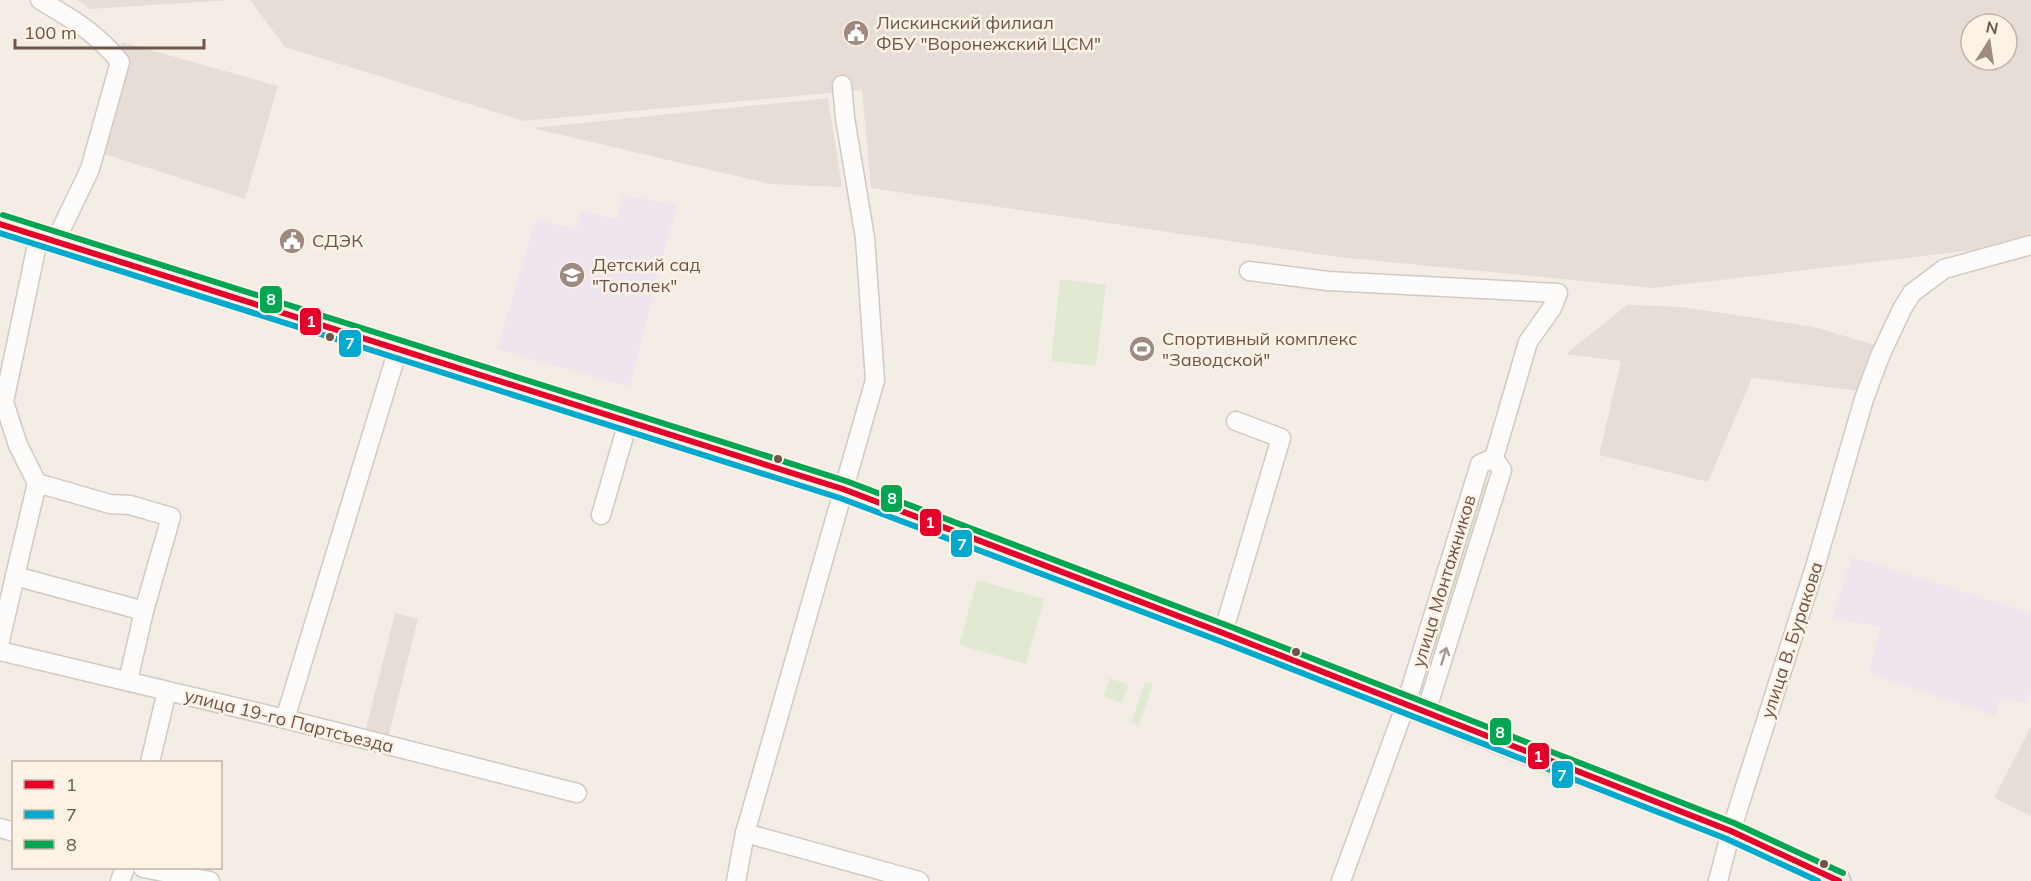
<svg xmlns="http://www.w3.org/2000/svg" width="2031" height="881" font-family="Mulish,sans-serif">
<rect width="100%" height="100%" fill="#f4ede6"/>
<!-- industrial -->
<g fill="#e6ddd7" fill-rule="evenodd">
<polygon points="77,0 231,0 90,9"/>
<path d="M250,0H2031V236L1973,250L1653,288L1338,257L871,188L862,90L524,121L285,47ZM1971,24H2007V60H1971Z"/>
<polygon points="122,42 278,86 245,199 89,149"/>
<polygon points="828,98 842,187 770,184 532,128"/>
<polygon points="1627,305 1683,307 1814,327 1875,345 1860,391 1752,378 1708,482 1599,455 1621,361 1566,354"/>
<polygon points="395,613 418,619 388,738 365,732"/>
<polygon points="2031,726 2031,816 1994,798"/>
</g>
<!-- education -->
<g fill="#efe5ef">
<polygon points="623,195 677,205 630,387 497,349 535,220 576,229 582,211 617,219"/>
<polygon points="1852,557 2031,613 2031,691 2027,704 2001,696 1995,716 1868,673 1880,627 1832,618"/>
</g>
<!-- green -->
<g fill="#e2e9d2">
<polygon points="1060,279 1106,285 1096,366 1051,361"/>
<polygon points="1480,481 1492,485 1442,645 1429,642"/>
<polygon points="977,580 1044,599 1026,664 959,645"/>
<polygon points="1110,678 1129,685 1121,703 1103,696"/>
<polygon points="1145,682 1153,684 1139,725 1131,723"/>
</g>
<g fill="none" stroke-linecap="round" stroke-linejoin="round">
<!-- minor casing -->
<g stroke="#d1c9c2" stroke-width="21">
<g id="minor">
<path d="M40,0C72,19 96,32 120,62L90,169L56,240"/>
<polyline points="1249,271 1328,281 1558,293 1552,308 1528,342 1494,458"/>
<polyline points="37,483 110,504 130,505 171,517 144,611 15,576 37,483 18,445 4,402 39,235"/>
<polyline points="601,515 628,422"/>
<polyline points="1223,633 1281,438 1236,421"/>
<polyline points="0,641 15,576"/>
<polyline points="0,651 285,719 577,793"/>
<polyline points="128,681 144,611"/>
<polyline points="1426,712 1502,470 1494,458"/>
<polyline points="285,719 398,349"/>
<polyline points="150,762 167,691"/>
<polyline points="0,828 14,832"/>
<polyline points="745,833 919,881"/>
<polyline points="143,868 210,881"/>
<polyline points="120,881 125,868"/>
<polyline points="736,881 745,833 875,380 865,238 845,118 842,85"/>
<polyline points="1341,881 1406,704 1480,464 1494,458"/>
<polyline points="1718,881 1731,831 1815,567 1864,399 1880,356 1902,309 1912,293 1944,269 2031,245"/>
</g>
</g>
<!-- major casing -->
<g stroke="#d3c9c4" stroke-width="26">
<polyline id="major" points="0,224 843,489 1223,633 1509,746 1731,831 1839,881"/>
</g>
<!-- minor -->
<use href="#minor" stroke="#fdfcfb" stroke-width="18"/>
<!-- major -->
<use href="#major" stroke="#f1eae3" stroke-width="22"/>
<!-- bus-1 casing -->
<g stroke="#fdf2e6" stroke-width="10">
<polyline id="bus-1" points="0,224 843,489 1223,633 1731,831 1839,881"/>
</g>
<!-- bus-2 casing -->
<g stroke="#fdf2e6" stroke-width="10">
<polyline id="bus-2" points="0,233 840,498 1220,641 1727,839 1818,881"/>
</g>
<!-- bus-3 casing -->
<g stroke="#fdf2e6" stroke-width="10">
<polyline id="bus-3" points="3,215 846,481 1226,625 1734,823 1843,873"/>
</g>
<!-- bus-1 -->
<use href="#bus-1" stroke="#e4002b" stroke-width="6"/>
<!-- bus-2 -->
<use href="#bus-2" stroke="#00a9ce" stroke-width="6"/>
<!-- bus-3 -->
<use href="#bus-3" stroke="#00a651" stroke-width="6"/>
</g>
<!-- one-way arrows -->
<defs><path id="oneway-shaft" d="M-6 0H5M1.5-3L5.5 0L1.5 3" fill="none" stroke-width="1.6" stroke-linecap="round" stroke-linejoin="round" transform="scale(1.5)"/></defs>
<use stroke="#a89791" href="#oneway-shaft" transform="translate(1444 656) rotate(-73)"/>
<!-- icons -->
<defs>
<g id="civic-disc" transform="scale(1.35)"><circle r="9.5" fill="#9e8a81" stroke="#fdf2e6"/><path d="M-.6-6.5H3V-4.5H.6V-3L4-1V1h2V6H-6V1h2V-1L-.6-3ZM-1.2 2.5V6h2.4V2.5Z" fill="#fff"/></g>
<g id="school-disc" transform="scale(1.35)"><circle r="9.5" fill="#9e8a81" stroke="#fdf2e6"/><path d="M0-5L7-2L0 1L-7-2ZM-4 1L0 2.5L4 1V4Q0 6-4 4Z" fill="#fff"/></g>
<g id="stadium-disc" transform="scale(1.35)"><circle r="9.5" fill="#9e8a81" stroke="#fdf2e6"/><path d="M0-5a6.5 5 0 1 0 0 10a6.5 5 0 1 0 0-10ZM-3.5-1.8h7v3.6h-7Z" fill="#fff"/></g>
</defs>
<g fill-rule="evenodd">
<use href="#civic-disc" x="856" y="33"/>
<use href="#civic-disc" x="292" y="241"/>
<use href="#school-disc" x="572" y="275"/>
<use href="#stadium-disc" x="1142" y="349"/>
</g>
<!-- markers -->
<g fill="#6f544a" stroke="#fdf2e6" stroke-width="2">
<circle cx="330" cy="337" r="5"/>
<circle cx="778" cy="459" r="5"/>
<circle cx="1296" cy="652" r="5"/>
<circle cx="1824" cy="864" r="5"/>
</g>
<g text-anchor="middle" stroke-width="5" stroke-linejoin="round" paint-order="stroke">
<!-- poi labels -->
<g font-size="18" fill="#6f544a" stroke="#fdf2e6" text-anchor="start">
<text x="876" y="29">Лискинский филиал<tspan x="876" dy="21">ФБУ "Воронежский ЦСМ"</tspan></text>
<text x="312" y="247">СДЭК</text>
<text x="592" y="271">Детский сад<tspan x="592" dy="21">"Тополек"</tspan></text>
<text x="1162" y="345">Спортивный комплекс<tspan x="1162" dy="21">"Заводской"</tspan></text>
</g>
<!-- street labels -->
<g font-size="18" fill="#6f544a" stroke="#fdf2e6">
<text transform="translate(1444 581) rotate(-73)" y="6">улица Монтажников</text>
<text transform="translate(1792 640) rotate(-72)" y="6">улица В. Буракова</text>
<text transform="translate(289 721) rotate(14)" y="6">улица 19-го Партсъезда</text>
</g>
</g>
<g stroke="#fdf2e6" stroke-width="2">
<rect x="259" y="285" width="24" height="29" rx="6" fill="#00a651"/>
<rect x="299" y="307" width="23" height="29" rx="6" fill="#e4002b"/>
<rect x="338" y="329" width="24" height="29" rx="6" fill="#00a9ce"/>
<rect x="880" y="484" width="23" height="29" rx="6" fill="#00a651"/>
<rect x="919" y="508" width="23" height="29" rx="6" fill="#e4002b"/>
<rect x="950" y="529" width="23" height="29" rx="6" fill="#00a9ce"/>
<rect x="1489" y="717" width="23" height="29" rx="6" fill="#00a651"/>
<rect x="1527" y="742" width="23" height="28" rx="6" fill="#e4002b"/>
<rect x="1551" y="760" width="23" height="29" rx="6" fill="#00a9ce"/>
</g>
<g font-size="16" text-anchor="middle" font-weight="bold" fill="#fff">
<text x="271" y="305">8</text>
<text x="311" y="327">1</text>
<text x="350" y="349">7</text>
<text x="892" y="504">8</text>
<text x="930" y="528">1</text>
<text x="962" y="550">7</text>
<text x="1500" y="738">8</text>
<text x="1538" y="762">1</text>
<text x="1562" y="781">7</text>
</g>
<!-- legend -->
<rect x="12" y="761" width="210" height="108" fill="#fdf2e6" stroke="#c4b3a8" stroke-width="1.5"/>
<rect x="24" y="780" width="30" height="9" fill="#e4002b" stroke="#c4b3a8" stroke-width="1.5"/>
<text x="66" y="791" font-size="18" fill="#6f544a">1</text>
<rect x="24" y="810" width="30" height="9" fill="#00a9ce" stroke="#c4b3a8" stroke-width="1.5"/>
<text x="66" y="821" font-size="18" fill="#6f544a">7</text>
<rect x="24" y="840" width="30" height="9" fill="#00a651" stroke="#c4b3a8" stroke-width="1.5"/>
<text x="66" y="851" font-size="18" fill="#6f544a">8</text>
<!-- north arrow -->
<g transform="translate(1989 42) rotate(12)"><circle r="28" fill="#fdf2e6" stroke="#c4b3a8" stroke-width="1.5"/>
<path d="M0-4.5L10 22L0 15L-10 22Z" fill="#9e8a81"/>
<text y="-9" font-size="16" font-weight="bold" text-anchor="middle" fill="#6f544a">N</text>
</g>
<!-- scale -->
<path d="M15 39v9h189v-9" fill="none" stroke="#6f544a" stroke-width="3"/>
<text x="24" y="39" font-size="18" fill="#6f544a" stroke="#fdf2e6" stroke-width="4.5" paint-order="stroke">100 m</text>
</svg>
